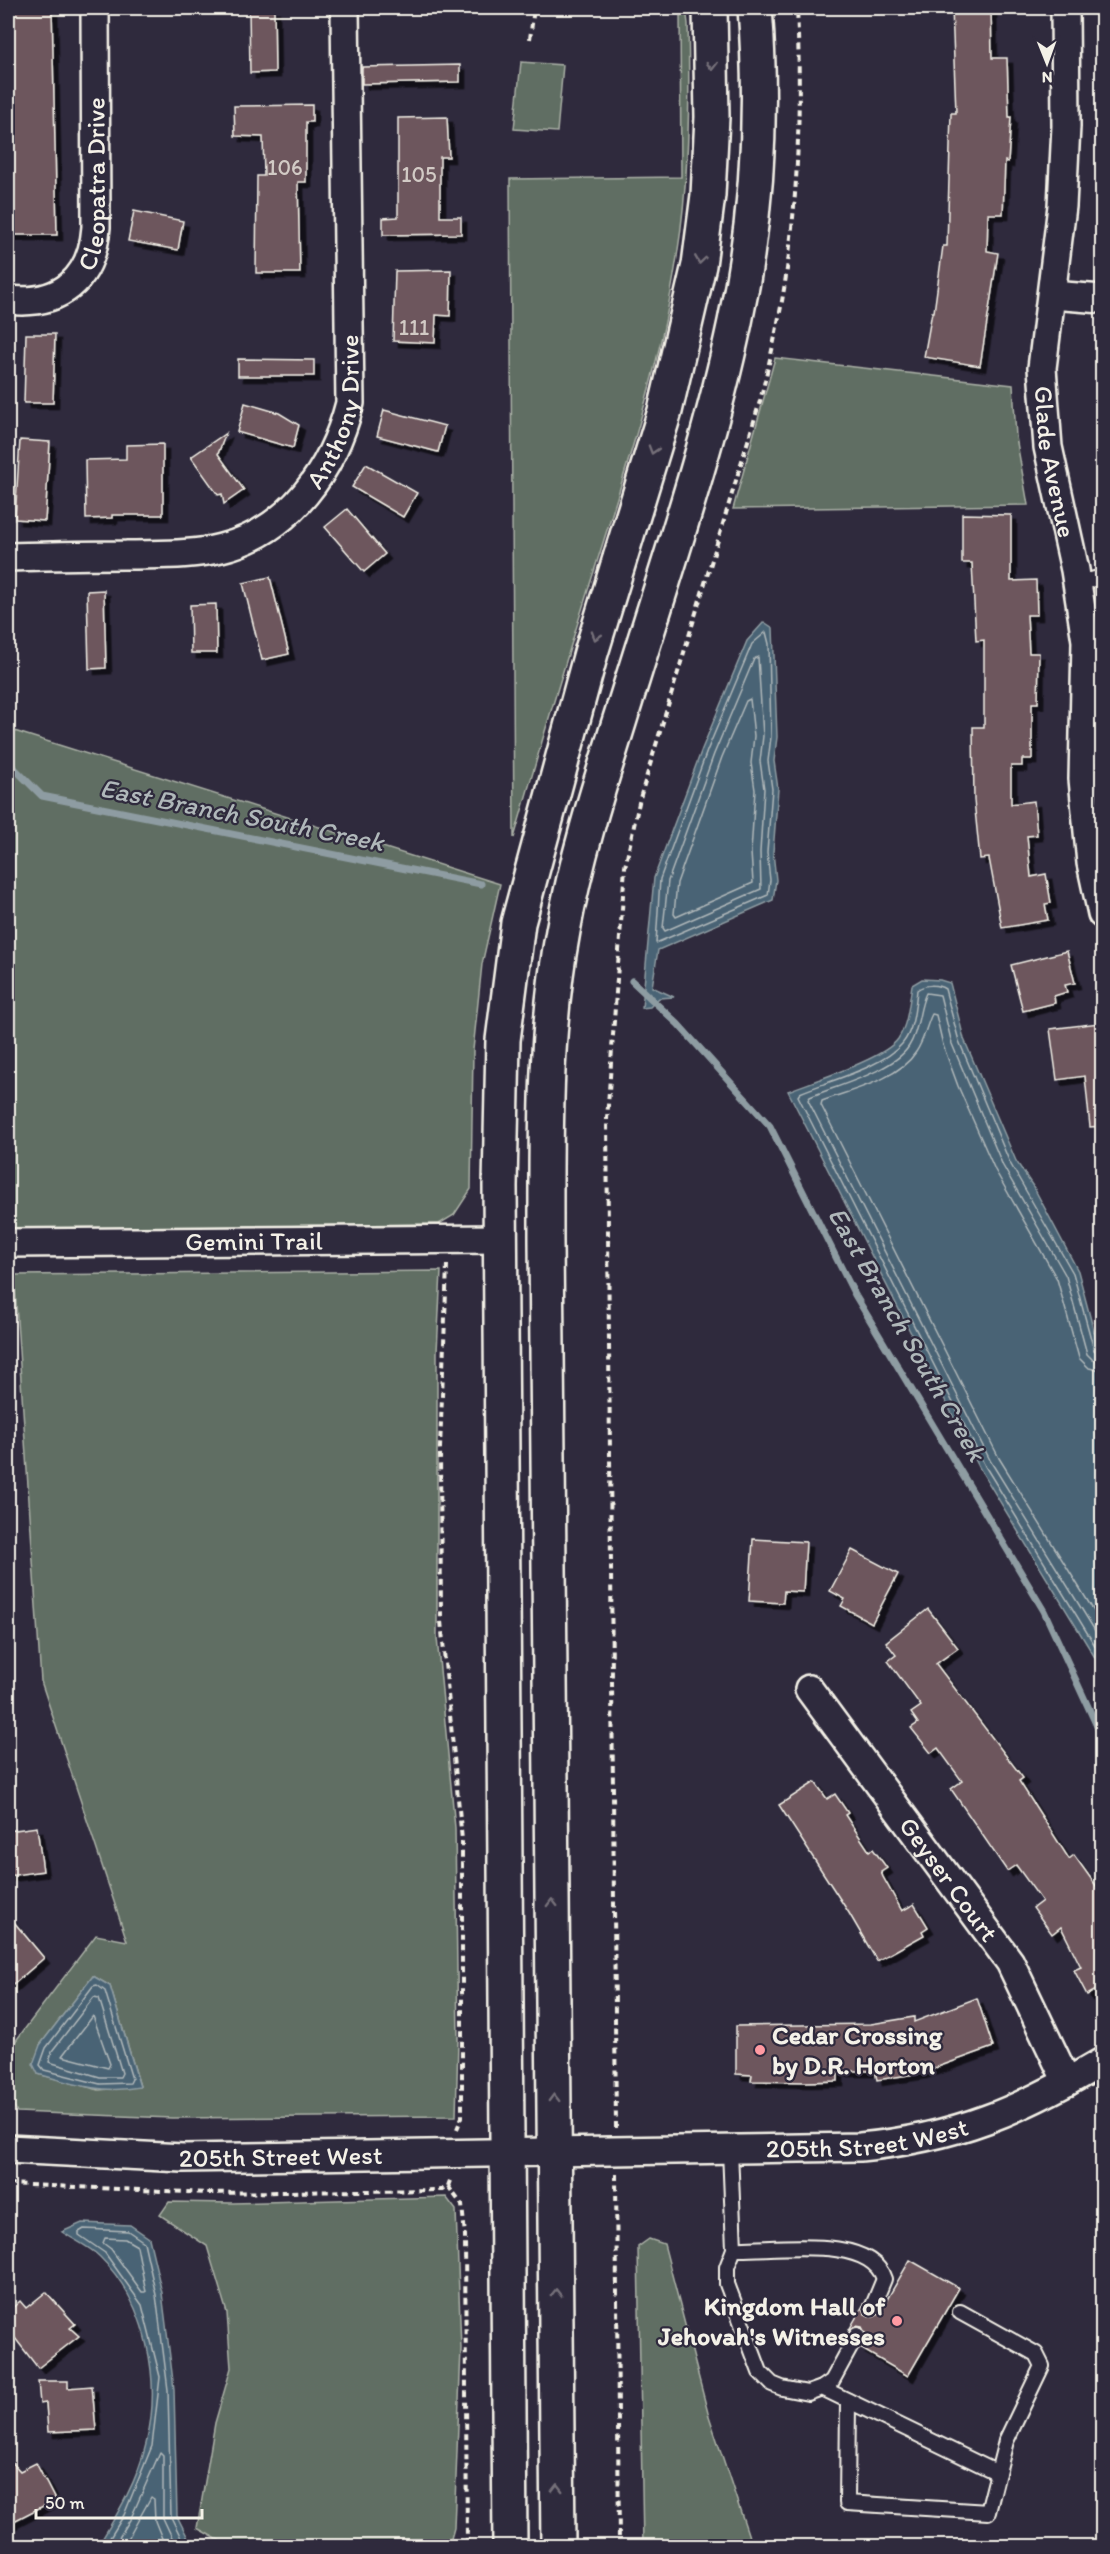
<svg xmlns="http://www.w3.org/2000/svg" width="1110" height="2554" font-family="Itim,sans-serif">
<defs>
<filter id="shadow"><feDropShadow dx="5.5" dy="5.5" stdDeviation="0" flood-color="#0009"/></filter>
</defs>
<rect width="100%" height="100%" fill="#2f2a3d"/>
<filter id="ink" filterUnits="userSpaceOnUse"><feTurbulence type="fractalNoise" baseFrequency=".0167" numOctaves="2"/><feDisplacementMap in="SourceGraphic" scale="12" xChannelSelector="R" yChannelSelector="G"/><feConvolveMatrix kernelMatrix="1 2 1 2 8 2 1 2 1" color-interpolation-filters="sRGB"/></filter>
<g filter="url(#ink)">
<!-- green -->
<g fill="#606e63" stroke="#aab0a6" stroke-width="1.5" fill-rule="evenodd">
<path d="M680,8H686L688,24C690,104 689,184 676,263C660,366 627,466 596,565C567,656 540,747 514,838L510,179L681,177Z"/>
<polygon points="521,62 563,65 557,132 514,129"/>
<polygon points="775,358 1013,385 1016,437 1028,505 733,509"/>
<polygon points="8,729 500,884 482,964 473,1050 471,1189 454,1215 439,1224 12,1229 8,1135"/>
<path d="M441,1271L437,1351V1638L455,1828L458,2041L456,2116L172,2118L17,2112L8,2094V2051L96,1935L127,1941L41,1681L14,1275ZM93,1976L110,1986L140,2086L99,2090L38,2074L40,2045Z"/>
<polygon points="446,2197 456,2210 461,2349 454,2528 449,2546 229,2546 197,2528 215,2423 231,2368 227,2313 207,2246 160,2215 169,2202 233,2203"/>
<polygon points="649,2239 664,2244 708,2413 752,2546 643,2546 638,2247"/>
</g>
<!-- water -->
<g fill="#4a6374" stroke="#8e9ca2" stroke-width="1.5">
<polygon points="764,622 773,628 777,737 774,761 778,789 773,852 776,880 773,900 658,950 652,987 674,997 659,998 650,1007 642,1008 654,878 702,749 747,641"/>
<path d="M922,979L940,980L950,983L964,1039L1016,1161L1034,1188L1078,1271L1102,1362V1669L980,1469L788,1091C813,1081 884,1059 898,1039C908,1024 909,1003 912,985Z"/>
<path d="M93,1976L110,1986L140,2087C102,2094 76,2085 38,2074L33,2064L40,2045Z"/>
<path d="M82,2223L130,2225L149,2238L162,2293L174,2389L177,2516L192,2546H98C117,2515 138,2480 146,2444C162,2382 147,2303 100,2257C90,2247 74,2240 62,2232Z"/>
</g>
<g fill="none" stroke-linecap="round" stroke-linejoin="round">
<!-- shore -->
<g stroke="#b0b8ba" stroke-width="1.5">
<polygon points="766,632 769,644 771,737 768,761 772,789 767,852 770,880 768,895 656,943 660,879 707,751 752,644"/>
<polygon points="758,657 763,736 760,761 764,789 760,852 761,889 665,931 663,928 668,881 714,754 754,659"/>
<polygon points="750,699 754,736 751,763 755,790 751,852 753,883 676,917 674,914 677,883 722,757 746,701"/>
<path d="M1102,1355L1094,1350L1073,1273L1010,1163L959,1041L945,989C937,984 925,984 917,990C915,1008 914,1030 902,1044C883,1067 828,1081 800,1093L798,1096L985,1466L1102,1657"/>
<path d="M1102,1362L1093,1360L1087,1354L1066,1276L1003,1166L952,1044L940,995L926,993C918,1010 920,1029 909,1046C894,1071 836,1086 810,1097L808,1100L991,1462L1102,1642"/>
<path d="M1102,1371L1089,1368L1079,1358L1057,1279L995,1170L958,1086L943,1045L936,1015L932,1014C926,1026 924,1041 916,1052C898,1080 851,1090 822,1101L821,1105L999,1458L1102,1624"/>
<polygon points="97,1985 105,1991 132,2079 130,2083 100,2084 44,2070 40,2065 46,2048 93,1986"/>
<polygon points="94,1997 99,1998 122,2073 120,2077 100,2077 49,2062 52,2051"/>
<polygon points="93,2016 110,2064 108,2068 62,2056"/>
<polygon points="105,2238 125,2239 137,2246 146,2292 142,2292 111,2249 103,2243"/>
<polyline points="105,2546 124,2515 152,2446 160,2377 142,2305 105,2253 79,2235 79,2232 84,2229 128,2231 144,2242 156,2295 168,2390 171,2517 185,2546"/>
<polyline points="114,2546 131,2518 160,2452 163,2455 163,2518 176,2546"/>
<polyline points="124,2546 151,2497 154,2499 155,2521 165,2546"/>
</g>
<!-- stream -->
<g stroke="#8e9ca2" stroke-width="7">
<polyline points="8,762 42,796 481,884"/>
<polyline points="632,981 678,1024 770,1126 855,1295 1044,1611 1102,1737"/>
</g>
</g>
<!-- building -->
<g fill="#6d575d" stroke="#f4f1e8" stroke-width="1.5" filter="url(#shadow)">
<polygon points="8,8 52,8 57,235 8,235"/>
<polygon points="249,8 274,8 275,72 250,73"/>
<polygon points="952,8 991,8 992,58 1007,58 1009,117 1011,117 1008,162 1005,161 1003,214 988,214 987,251 998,253 980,366 924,357 932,312 934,312 943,246 947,246 951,113 956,113"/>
<polygon points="460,65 460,82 362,84 362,67"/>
<polygon points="312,105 312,122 306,122 306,182 298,182 300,273 256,273 257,176 264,176 263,137 235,136 234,106"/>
<polygon points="447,117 449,157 440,157 440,217 461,217 461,234 383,235 383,218 398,217 398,118"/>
<polygon points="134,211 183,221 178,250 128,241"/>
<polygon points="451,270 450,316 436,315 435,343 393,341 395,271"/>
<polygon points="26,334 55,334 53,403 24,403"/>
<polygon points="238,359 314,360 314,376 238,376"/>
<polygon points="245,403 279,413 299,425 293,448 237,432"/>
<polygon points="384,410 445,426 438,452 377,436"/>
<polygon points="226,433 218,454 244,490 224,504 222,494 218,495 191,457"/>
<polygon points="20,440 50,442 45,521 15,519"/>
<polygon points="163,444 163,515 112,515 112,518 86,519 85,460 126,459 126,445"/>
<polygon points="366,464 417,493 403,517 352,487"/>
<polygon points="347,509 385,554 364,572 325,527"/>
<polygon points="962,514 1011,515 1011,581 1036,580 1037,615 1027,615 1029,653 1039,653 1038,703 1032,703 1032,759 1022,759 1022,766 1011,766 1011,804 1034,801 1037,835 1027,836 1031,877 1046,874 1051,903 1045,904 1048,920 1002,928 989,858 980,859 974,800 973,727 984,727 984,640 976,641 972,563 962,563"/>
<polygon points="270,577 289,654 262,660 243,583"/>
<polygon points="104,590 106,668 89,669 87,591"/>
<polygon points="216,604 217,653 191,653 190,605"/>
<polygon points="1067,951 1075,983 1065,985 1067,992 1054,996 1055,1003 1023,1011 1011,965"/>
<polygon points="1099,1023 1102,1050 1102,1126 1090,1127 1085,1076 1057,1080 1050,1029"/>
<polygon points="753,1539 806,1542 803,1592 784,1591 783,1603 749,1601"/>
<polygon points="852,1550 898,1574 872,1623 841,1606 845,1599 830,1591"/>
<polygon points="928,1609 958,1648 936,1664 1023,1778 1019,1781 1069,1859 1074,1855 1102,1894 1102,1987 1087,1995 1074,1970 1081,1967 1061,1927 1052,1934 1033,1908 1042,1901 1016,1865 1007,1871 951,1789 962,1781 938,1748 931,1753 911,1728 918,1723 911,1713 921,1706 888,1661 896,1655 886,1642"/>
<polygon points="815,1782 827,1799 835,1794 848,1813 845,1815 869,1851 873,1849 887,1868 881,1872 883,1877 902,1911 914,1904 928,1927 922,1931 924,1935 877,1961 849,1913 779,1805"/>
<polygon points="37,1827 43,1871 8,1876 8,1831"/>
<polygon points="8,1915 44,1958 8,1989"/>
<polygon points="977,1998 993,2047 921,2073 877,2080 875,2071 838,2071 838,2081 806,2082 751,2081 752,2075 736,2074 736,2026 871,2024 914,2017 914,2022"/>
<polygon points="910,2260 959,2288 908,2376 860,2348 866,2335 862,2327 856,2326 849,2330 864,2304 865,2314 873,2317 878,2315"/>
<polygon points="46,2292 75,2324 70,2328 79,2336 38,2368 8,2329 8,2312 20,2301 26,2308"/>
<polygon points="38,2381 68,2381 68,2388 92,2386 96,2430 48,2432 46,2403 40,2404"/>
<polygon points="8,2458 20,2471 36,2463 55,2500 8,2524"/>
</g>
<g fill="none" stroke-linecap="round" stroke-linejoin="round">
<!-- lane casing -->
<g stroke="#f4f1e8" stroke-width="18">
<g id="lane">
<polyline points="1077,584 1102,577"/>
<polyline points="730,2150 734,2249 727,2267 727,2284 760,2372 772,2384 782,2388 808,2393 822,2388 832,2381 857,2335"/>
<path d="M734,2249C770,2251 870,2233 884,2279L872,2308"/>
<polyline points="822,2388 998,2473"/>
<polyline points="848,2401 847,2503 988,2512 1006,2441 1042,2366 1036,2354 960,2312"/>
</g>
</g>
<!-- street casing -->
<g stroke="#f4f1e8" stroke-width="32">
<g id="street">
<path id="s1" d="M1065,8L1066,126L1062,206L1042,368L1048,447L1075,570L1086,641L1083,779L1091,863L1102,914"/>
<polyline points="1052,295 1102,299"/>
<path id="s2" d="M8,300C60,306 92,280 96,227L95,8"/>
<path id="s3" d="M8,557C47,556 86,555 126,555C157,554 190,556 221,548C291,531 333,469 350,403L345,8"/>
<path id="s4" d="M8,1243L500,1239"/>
<path id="s5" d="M809,1689L1010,1962L1067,2082"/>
<path id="s6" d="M8,2149L183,2158L860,2147C956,2138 1021,2110 1102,2062"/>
</g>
</g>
<!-- primary casing -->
<g stroke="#f4f1e8" stroke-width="38">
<g id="primary">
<polyline points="510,2546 500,1186 503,1040 518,923 591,653 665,411 699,265 708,195 712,117 710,8"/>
<path d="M558,2546L546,1241C546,1138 544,1033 563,931C578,848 605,768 630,687C667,567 709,446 735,322C757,220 763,112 755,8"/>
</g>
</g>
<!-- path -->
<g stroke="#f4f1e8" stroke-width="4" stroke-dasharray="6 4.5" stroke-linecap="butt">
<polyline points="530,39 534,8"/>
<polyline points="447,1265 440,1448 441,1621 462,1840 462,2117 457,2129"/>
<path d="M616,2128L607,1119L625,867L640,798L760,401C770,360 780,318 786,276C799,187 801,97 797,8"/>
<polyline points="616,2174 619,2546"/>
<polyline points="8,2184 208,2193 442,2190 448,2186 451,2178"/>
<polyline points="448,2186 462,2205 465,2235 467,2546"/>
</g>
<!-- lane -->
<use href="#lane" stroke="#2f2a3d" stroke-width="14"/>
<!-- street -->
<use href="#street" stroke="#2f2a3d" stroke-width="27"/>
<!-- primary -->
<use href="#primary" stroke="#2f2a3d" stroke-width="33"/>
</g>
<!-- one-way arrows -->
<defs><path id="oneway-chevron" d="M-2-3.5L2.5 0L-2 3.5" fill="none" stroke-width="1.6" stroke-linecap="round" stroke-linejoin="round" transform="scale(1.5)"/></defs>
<g stroke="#747079">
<use href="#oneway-chevron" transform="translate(712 66) rotate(90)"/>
<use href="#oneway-chevron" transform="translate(700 260) rotate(98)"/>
<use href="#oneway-chevron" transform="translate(653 450) rotate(107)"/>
<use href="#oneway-chevron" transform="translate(596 636) rotate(107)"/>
<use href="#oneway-chevron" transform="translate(552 1903) rotate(-91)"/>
<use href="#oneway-chevron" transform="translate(554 2098) rotate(-91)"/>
<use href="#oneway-chevron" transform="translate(556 2293) rotate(-90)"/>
<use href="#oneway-chevron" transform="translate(557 2488) rotate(-90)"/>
</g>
</g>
<!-- markers -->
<g fill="#ff9aa2" stroke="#2f2a3d" stroke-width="2">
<circle cx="760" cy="2050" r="6"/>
<circle cx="897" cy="2321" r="6"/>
</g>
<g text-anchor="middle" stroke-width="4.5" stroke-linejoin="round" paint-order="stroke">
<!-- number labels -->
<g font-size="22" fill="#d2cac5">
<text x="285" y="175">106</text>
<text x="419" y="182">105</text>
<text x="414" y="335">111</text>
</g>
<!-- street labels -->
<g font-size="26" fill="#f4f1e8" stroke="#2f2a3d">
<text dy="9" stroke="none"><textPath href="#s2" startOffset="174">Cleopatra Drive</textPath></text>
<text dy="9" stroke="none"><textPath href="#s3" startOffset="406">Anthony Drive</textPath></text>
<text dy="9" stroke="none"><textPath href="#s1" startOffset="456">Glade Avenue</textPath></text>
<text dy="9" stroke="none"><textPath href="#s4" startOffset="246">Gemini Trail</textPath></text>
<text dy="9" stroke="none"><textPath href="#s5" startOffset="236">Geyser Court</textPath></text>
<text dy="9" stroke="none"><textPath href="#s6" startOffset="860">205th Street West</textPath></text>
<text dy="9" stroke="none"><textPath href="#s6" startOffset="273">205th Street West</textPath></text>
</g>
<!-- poi labels -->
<g font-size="26" font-weight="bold" fill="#f4f1e8" stroke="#2f2a3d" text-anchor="start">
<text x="772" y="2044">Cedar Crossing<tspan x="772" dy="30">by D.R. Horton</tspan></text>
<text x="885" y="2315" text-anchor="end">Kingdom Hall of<tspan x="885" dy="30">Jehovah's Witnesses</tspan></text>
</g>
<!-- water labels -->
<g font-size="27" font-style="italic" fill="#b0b8ba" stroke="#2f2a3d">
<text transform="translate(242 815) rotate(11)" y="9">East Branch South Creek</text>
<text transform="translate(907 1334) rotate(60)" y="9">East Branch South Creek</text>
</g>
</g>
<!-- margin -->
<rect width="1110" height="2554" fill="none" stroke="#2f2a3d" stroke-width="30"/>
<rect x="15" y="15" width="1080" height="2524" fill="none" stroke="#f4f1e8" stroke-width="2" filter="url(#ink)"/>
<!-- north arrow -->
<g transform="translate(1047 63) rotate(179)" stroke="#2f2a3d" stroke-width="4.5" paint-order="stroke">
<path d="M0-4.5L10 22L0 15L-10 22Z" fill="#f4f1e8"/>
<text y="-9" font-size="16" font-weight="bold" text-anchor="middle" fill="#f4f1e8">N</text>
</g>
<!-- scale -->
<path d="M36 2509v9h166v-9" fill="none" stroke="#f4f1e8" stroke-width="3"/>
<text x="45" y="2509" font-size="18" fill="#f4f1e8" stroke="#2f2a3d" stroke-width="4.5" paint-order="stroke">50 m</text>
</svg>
